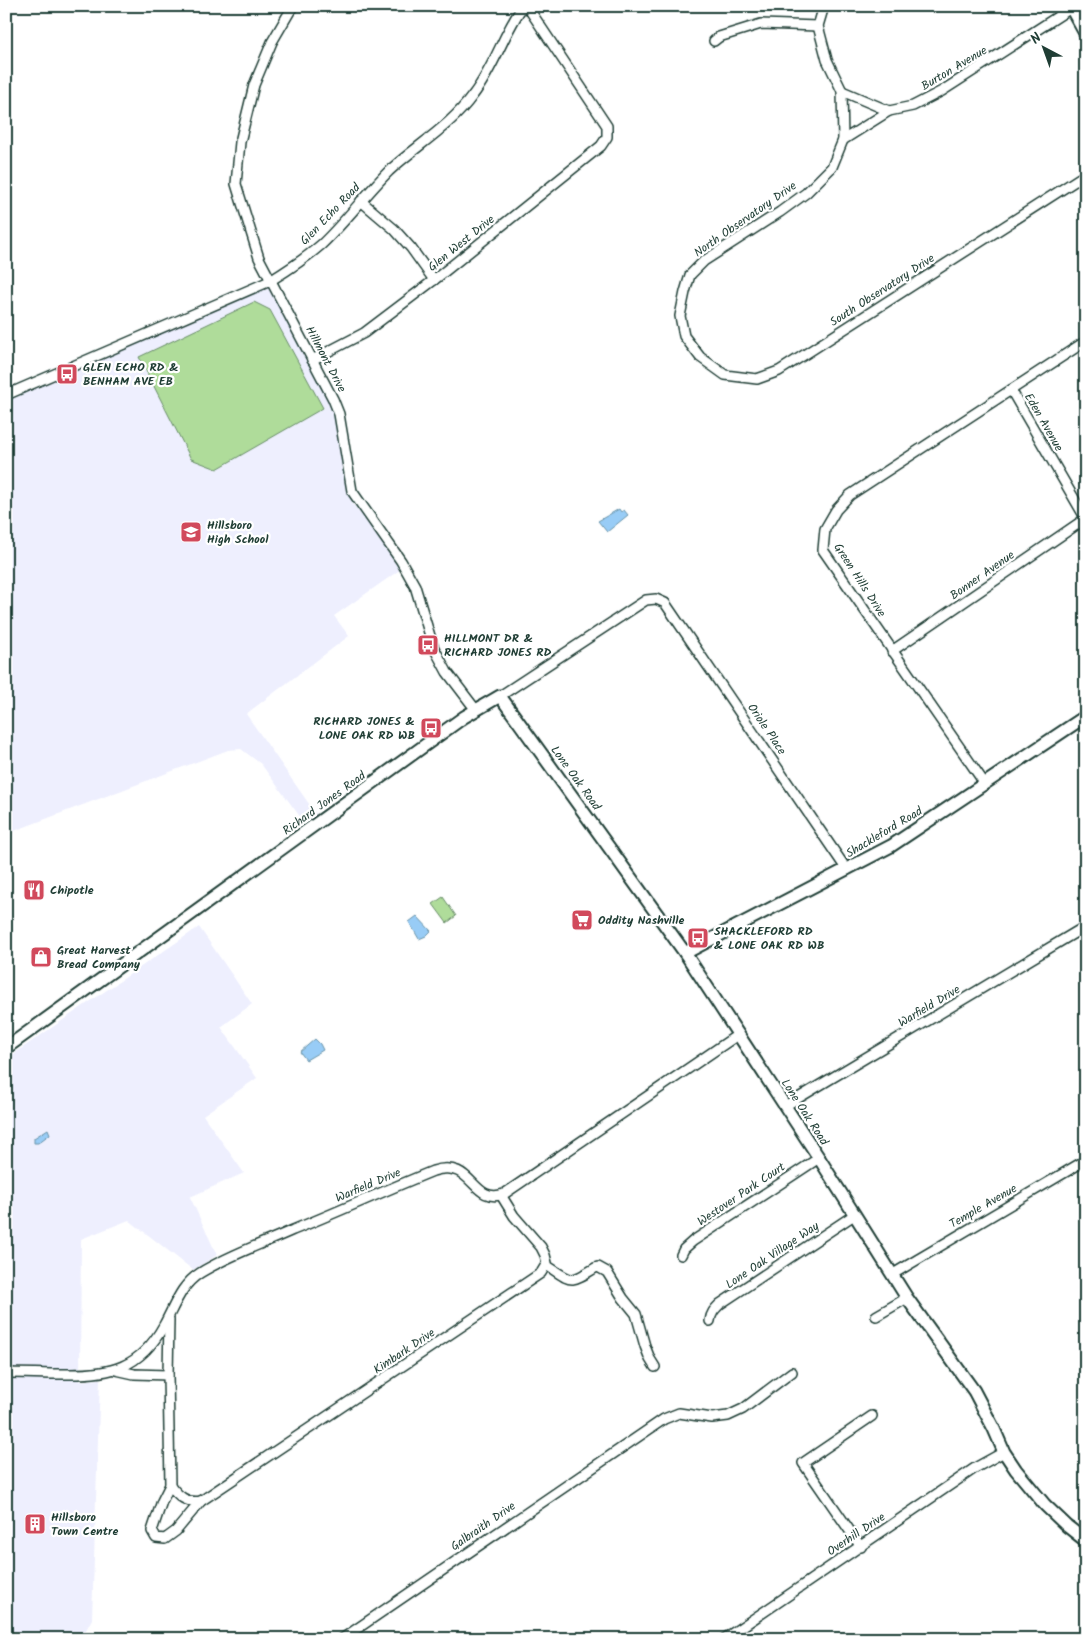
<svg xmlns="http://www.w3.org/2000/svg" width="1092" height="1645" font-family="Kalam,sans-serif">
<rect width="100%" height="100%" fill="#fff"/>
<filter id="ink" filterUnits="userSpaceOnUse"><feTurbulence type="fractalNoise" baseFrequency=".02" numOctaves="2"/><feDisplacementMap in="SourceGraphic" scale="10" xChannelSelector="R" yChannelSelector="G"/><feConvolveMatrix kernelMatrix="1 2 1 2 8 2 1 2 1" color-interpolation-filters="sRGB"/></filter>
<g filter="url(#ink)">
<!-- built -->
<g fill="#eeeffe">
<polygon points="270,281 333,399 352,491 352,503 404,567 334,616 349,636 246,714 321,821 310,830 261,764 241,749 228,750 6,834 6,395"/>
<polygon points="199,927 252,1004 221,1027 257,1078 203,1115 244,1173 190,1197 217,1255 193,1270 129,1220 81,1239 80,1381 100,1379 92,1619 81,1639 6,1639 6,1059"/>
</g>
<!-- green -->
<g fill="#afdc9a" stroke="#678c67">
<polygon points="254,302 270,310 323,408 217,469 191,459 139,357"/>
<polygon points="443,897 456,916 447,923 433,904"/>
</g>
<!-- water -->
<g fill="#98ccf6" stroke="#6893a8">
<polygon points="619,509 621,512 624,510 628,515 607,532 598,521"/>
<polygon points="417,916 431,931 426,936 419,939 409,922"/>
<polygon points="315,1039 320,1044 323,1050 306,1060 300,1052"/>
<polygon points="48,1129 50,1134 38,1143 34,1143 34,1138"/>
</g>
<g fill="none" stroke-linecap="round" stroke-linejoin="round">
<!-- street casing -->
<g stroke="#1f3d34" stroke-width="12">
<g id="street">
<polyline points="293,6 272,42 254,85 240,142 236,184 259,258 333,399 339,414 352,491 401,561 415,586 433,646 447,672 476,710"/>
<polyline points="824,6 818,26 827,60 842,91 843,140 832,167 806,193 780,212 704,261 690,275 685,292 680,316 684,336 700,357 725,375 757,379 779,371 1086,174"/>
<polyline points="714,41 719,37 761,24 818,26"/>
<polyline points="842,91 889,111 913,106 942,91 1071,8"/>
<polyline points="843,140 889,111"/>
<polyline points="361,201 394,229 411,248 434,280"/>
<polyline points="312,360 364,333 434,280 601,146 607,137 607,126 527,6"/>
<polyline points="1011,390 1086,519"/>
<path d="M6,395L270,281C288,270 306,258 322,244C346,221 366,194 389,171C417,145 450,127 473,95C494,68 503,34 523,6"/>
<polyline points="892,651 1085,519"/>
<polyline points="500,696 646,600 656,599 665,603 847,870"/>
<polyline points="985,784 823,550 825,529 836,510 850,495 1086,341"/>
<polyline points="785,1106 1086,926"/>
<polyline points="681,1255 684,1249 693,1241 819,1158"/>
<path d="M546,1265C572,1281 568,1285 595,1268L598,1267L607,1272L623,1298L636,1314L645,1346L650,1359L655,1367"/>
<polyline points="893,1274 1086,1160"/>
<polyline points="876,1316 907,1298"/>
<polyline points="169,1319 168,1375 170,1485 162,1501 152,1531 156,1538 165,1539 176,1531 201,1501 541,1273 547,1263 545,1255 541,1247 514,1216 501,1195"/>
<path d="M710,1321C711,1313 714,1310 720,1304L854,1215"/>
<polyline points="116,1370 134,1374 168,1375"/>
<path d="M6,1373C25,1373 44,1374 63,1374C110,1375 140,1369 164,1325C175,1305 181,1285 200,1273C229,1255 262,1244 293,1230C340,1211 386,1190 433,1171C474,1158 471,1205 504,1194L739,1034"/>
<path d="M170,1485C178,1496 187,1504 201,1501"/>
<polyline points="861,1547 803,1463 872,1416"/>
<polyline points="342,1639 664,1419 679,1413 712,1418 728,1416 743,1409 792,1372"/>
<polyline points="724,1639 975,1468 1004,1452"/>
</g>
</g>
<!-- secondary casing -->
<g stroke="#1f3d34" stroke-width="15">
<g id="secondary">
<polyline points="1070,6 1086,35"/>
<polyline points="685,953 891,846 1086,716"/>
<polyline points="6,1048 464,717 500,696 685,953 819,1158 907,1298 974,1391 994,1429 1004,1452 1016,1470 1045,1505 1067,1526 1086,1541"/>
</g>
</g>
<!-- street -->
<use href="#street" stroke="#fff" stroke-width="9"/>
<!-- secondary -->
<use href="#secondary" stroke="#fff" stroke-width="11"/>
</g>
</g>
<!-- icons -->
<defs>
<g id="bus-square" transform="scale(1.125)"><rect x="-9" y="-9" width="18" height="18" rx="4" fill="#d1495b" stroke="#fff"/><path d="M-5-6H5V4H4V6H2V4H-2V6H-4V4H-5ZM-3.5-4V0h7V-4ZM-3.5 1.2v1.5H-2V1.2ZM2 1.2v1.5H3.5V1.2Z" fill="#fff"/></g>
<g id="school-square" transform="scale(1.125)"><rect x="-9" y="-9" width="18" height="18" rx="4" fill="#d1495b" stroke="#fff"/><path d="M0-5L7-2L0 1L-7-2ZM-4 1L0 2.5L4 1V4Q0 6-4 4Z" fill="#fff"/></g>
<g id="restaurant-square" transform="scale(1.125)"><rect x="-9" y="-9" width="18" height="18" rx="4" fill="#d1495b" stroke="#fff"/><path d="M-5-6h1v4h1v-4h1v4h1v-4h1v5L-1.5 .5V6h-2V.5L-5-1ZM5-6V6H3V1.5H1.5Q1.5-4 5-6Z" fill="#fff"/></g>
<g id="supermarket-square" transform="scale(1.125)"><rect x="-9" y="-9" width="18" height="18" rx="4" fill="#d1495b" stroke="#fff"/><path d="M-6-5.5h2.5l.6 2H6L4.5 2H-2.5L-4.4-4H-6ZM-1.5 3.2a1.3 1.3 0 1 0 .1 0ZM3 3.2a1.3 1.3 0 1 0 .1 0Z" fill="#fff"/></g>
<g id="shop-square" transform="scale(1.125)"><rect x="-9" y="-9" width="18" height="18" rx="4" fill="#d1495b" stroke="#fff"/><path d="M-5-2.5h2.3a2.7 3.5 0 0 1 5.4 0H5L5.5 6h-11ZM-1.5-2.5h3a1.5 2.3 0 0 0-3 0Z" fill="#fff"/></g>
<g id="building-square" transform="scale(1.125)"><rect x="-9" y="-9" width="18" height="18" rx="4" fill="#d1495b" stroke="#fff"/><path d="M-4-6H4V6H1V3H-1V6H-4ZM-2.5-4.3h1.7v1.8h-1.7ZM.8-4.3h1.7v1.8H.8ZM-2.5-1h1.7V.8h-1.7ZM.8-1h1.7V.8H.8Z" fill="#fff"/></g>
</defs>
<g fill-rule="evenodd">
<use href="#bus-square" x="67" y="374"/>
<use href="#school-square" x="191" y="532"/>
<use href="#bus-square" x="428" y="645"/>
<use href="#bus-square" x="431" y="728"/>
<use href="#restaurant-square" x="34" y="890"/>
<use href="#supermarket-square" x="582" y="920"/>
<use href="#bus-square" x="698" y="938"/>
<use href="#shop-square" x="41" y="957"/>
<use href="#building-square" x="35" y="1524"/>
</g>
<g text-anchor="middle" stroke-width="4.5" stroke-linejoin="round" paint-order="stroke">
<!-- street labels -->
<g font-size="12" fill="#1f3d34" stroke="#fff">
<text transform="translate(954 68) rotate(-31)" y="4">Burton Avenue</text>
<text transform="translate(330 214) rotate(-46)" y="4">Glen Echo Road</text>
<text transform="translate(745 219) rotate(-35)" y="4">North Observatory Drive</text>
<text transform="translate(461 243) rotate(-39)" y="4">Glen West Drive</text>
<text transform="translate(882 290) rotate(-33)" y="4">South Observatory Drive</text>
<text transform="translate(326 359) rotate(62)" y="4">Hillmont Drive</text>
<text transform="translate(1044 422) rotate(60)" y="4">Eden Avenue</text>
<text transform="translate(982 575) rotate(-35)" y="4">Bonner Avenue</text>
<text transform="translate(860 580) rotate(57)" y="4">Green Hills Drive</text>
<text transform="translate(767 729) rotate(56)" y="4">Oriole Place</text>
<text transform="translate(576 778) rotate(54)" y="4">Lone Oak Road</text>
<text transform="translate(324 803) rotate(-36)" y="4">Richard Jones Road</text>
<text transform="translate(884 832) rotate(-31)" y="4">Shackleford Road</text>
<text transform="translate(929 1006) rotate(-31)" y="4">Warfield Drive</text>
<text transform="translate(805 1112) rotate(57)" y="4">Lone Oak Road</text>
<text transform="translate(368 1185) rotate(-23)" y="4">Warfield Drive</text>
<text transform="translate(741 1194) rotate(-34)" y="4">Westover Park Court</text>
<text transform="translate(983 1206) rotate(-30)" y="4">Temple Avenue</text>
<text transform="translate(772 1255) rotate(-34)" y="4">Lone Oak Village Way</text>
<text transform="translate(404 1351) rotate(-34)" y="4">Kimbark Drive</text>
<text transform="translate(483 1526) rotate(-35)" y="4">Galbraith Drive</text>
<text transform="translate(856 1534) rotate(-34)" y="4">Overhill Drive</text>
</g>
<!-- poi labels -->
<g font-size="12" font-weight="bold" fill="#1f3d34" stroke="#fff" text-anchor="start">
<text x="83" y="371">GLEN ECHO RD &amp;<tspan x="83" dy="14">BENHAM AVE EB</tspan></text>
<text x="207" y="529">Hillsboro<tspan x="207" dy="14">High School</tspan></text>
<text x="444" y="642">HILLMONT DR &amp;<tspan x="444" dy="14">RICHARD JONES RD</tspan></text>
<text x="415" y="725" text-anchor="end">RICHARD JONES &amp;<tspan x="415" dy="14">LONE OAK RD WB</tspan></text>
<text x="50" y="894">Chipotle</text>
<text x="598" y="924">Oddity Nashville</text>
<text x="714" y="935">SHACKLEFORD RD<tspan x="714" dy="14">&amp; LONE OAK RD WB</tspan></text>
<text x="57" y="954">Great Harvest<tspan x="57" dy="14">Bread Company</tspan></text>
<text x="51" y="1521">Hillsboro<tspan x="51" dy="14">Town Centre</tspan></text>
</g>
</g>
<!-- margin -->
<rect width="1092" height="1645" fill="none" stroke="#fff" stroke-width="25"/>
<rect x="12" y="12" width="1067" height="1620" fill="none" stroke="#1f3d34" stroke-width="2" filter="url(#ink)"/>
<!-- north arrow -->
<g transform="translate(1044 48) rotate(319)" stroke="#ffffff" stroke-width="4" paint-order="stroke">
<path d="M0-4L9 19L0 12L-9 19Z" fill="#1f3d34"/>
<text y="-8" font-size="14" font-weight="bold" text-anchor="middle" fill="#1f3d34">N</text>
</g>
</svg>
